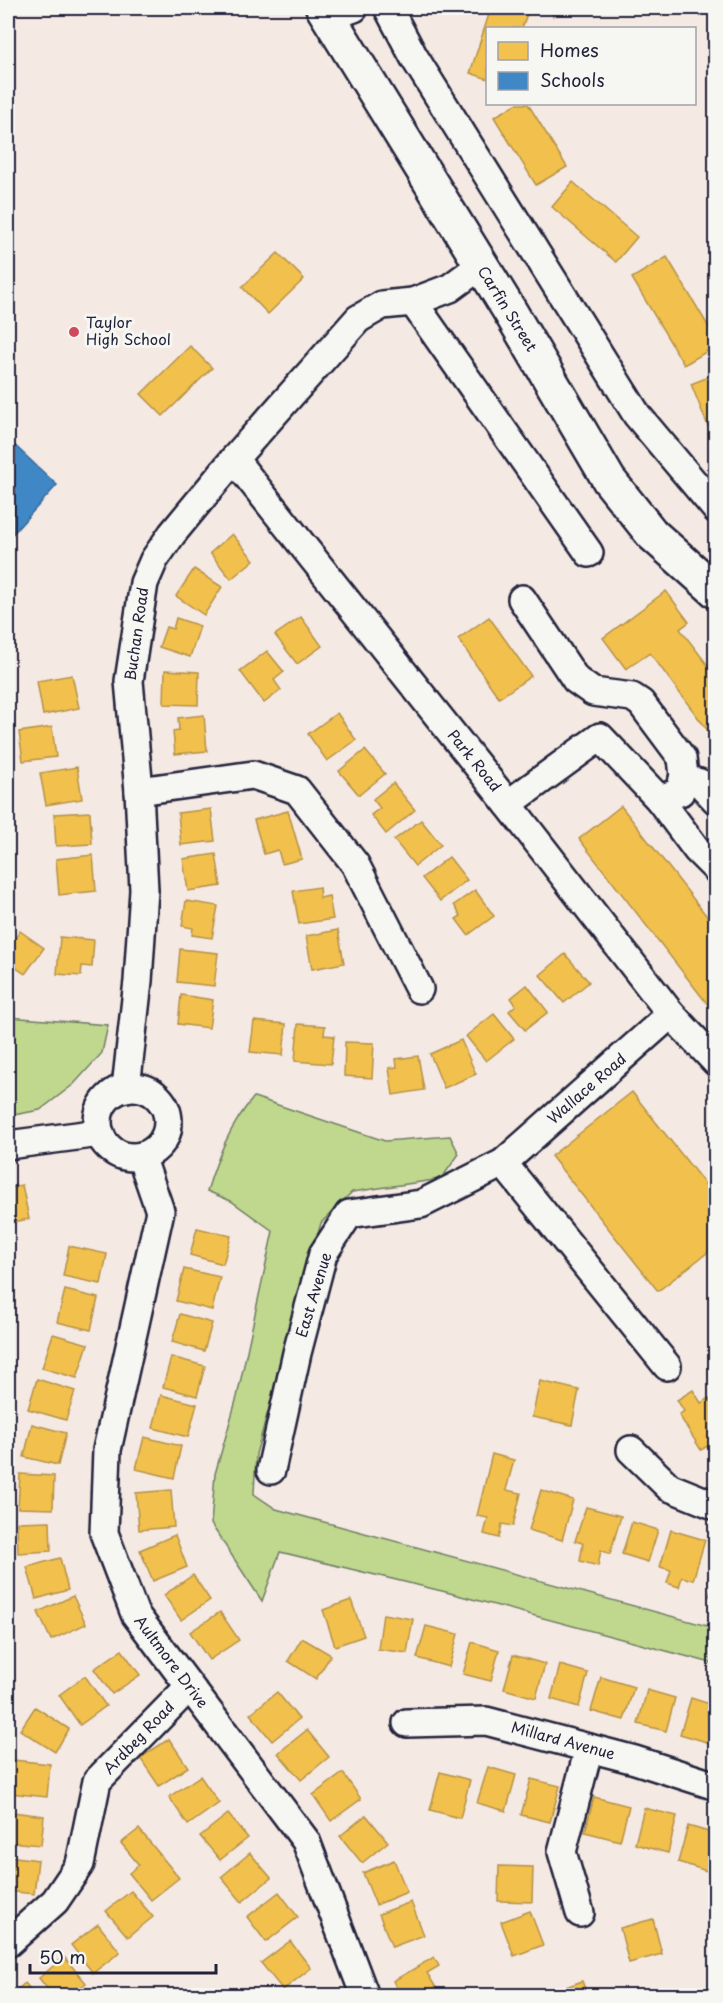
<svg xmlns="http://www.w3.org/2000/svg" width="723" height="2003" font-family="'Playpen Sans',sans-serif">
<rect width="100%" height="100%" fill="#f5e9e3"/>
<filter id="ink" filterUnits="userSpaceOnUse"><feTurbulence type="fractalNoise" baseFrequency=".0167" numOctaves="2"/><feDisplacementMap in="SourceGraphic" scale="12" xChannelSelector="R" yChannelSelector="G"/><feConvolveMatrix kernelMatrix="1 2 1 2 8 2 1 2 1" color-interpolation-filters="sRGB"/></filter>
<g filter="url(#ink)">
<!-- green -->
<g fill="#bfd88e" stroke="#707d64" stroke-width="1.5">
<polygon points="8,1017 108,1025 102,1053 74,1084 40,1110 8,1116"/>
<path d="M254,1097L385,1141L450,1136L459,1154L441,1179L352,1192L321,1223L256,1454L254,1494L276,1509L715,1628V1664L446,1592L280,1552L262,1601L211,1524L215,1474L237,1397L273,1231L231,1201L207,1191C218,1156 230,1125 254,1097Z"/>
</g>
<!-- homes -->
<g fill="#f2c14e" stroke="#b49148" stroke-width="1.5">
<polygon points="491,8 507,8 527,14 522,28 488,28 488,79 470,73"/>
<polygon points="549,8 573,8 553,16"/>
<polygon points="516,104 528,104 567,167 536,185 494,117"/>
<polygon points="573,182 637,237 616,262 552,207"/>
<polygon points="278,253 304,279 268,314 242,287"/>
<polygon points="667,257 716,339 716,346 684,365 632,278"/>
<polygon points="190,346 212,368 163,416 141,394"/>
<polygon points="716,374 716,446 691,384"/>
<polygon points="232,534 254,560 231,579 210,553"/>
<polygon points="194,569 222,587 204,615 176,596"/>
<polygon points="666,591 689,622 680,629 716,676 714,739 650,653 626,669 603,638"/>
<polygon points="301,617 322,646 297,664 275,635"/>
<polygon points="489,617 531,676 499,698 458,639"/>
<polygon points="176,618 200,626 190,657 159,647 166,627 173,629"/>
<polygon points="267,651 284,672 274,680 281,690 264,703 240,671"/>
<polygon points="165,670 199,672 198,705 164,704"/>
<polygon points="72,675 79,708 43,715 37,681"/>
<polygon points="337,713 356,740 327,761 308,734"/>
<polygon points="204,715 207,751 175,754 173,731 179,730 178,718"/>
<polygon points="52,727 56,757 23,761 19,732"/>
<polygon points="365,750 385,774 359,795 339,771"/>
<polygon points="77,767 82,799 46,805 40,773"/>
<polygon points="393,783 415,810 386,834 371,815 380,808 373,799"/>
<polygon points="621,806 716,928 716,1015 579,839"/>
<polygon points="211,809 215,841 181,845 178,813"/>
<polygon points="288,811 302,859 282,864 278,850 264,854 254,820"/>
<polygon points="90,812 92,844 56,846 54,814"/>
<polygon points="421,820 441,845 415,866 394,840"/>
<polygon points="216,854 221,886 188,891 183,859"/>
<polygon points="93,855 96,891 59,895 56,859"/>
<polygon points="449,857 467,880 440,901 422,878"/>
<polygon points="319,887 320,898 329,896 333,919 299,924 293,891"/>
<polygon points="475,890 494,916 468,935 456,919 461,916 454,905"/>
<polygon points="186,901 218,906 212,938 192,935 193,928 182,926"/>
<polygon points="338,930 344,963 312,969 306,936"/>
<polygon points="20,931 44,948 25,974 8,962 8,949"/>
<polygon points="60,937 94,940 92,967 82,966 81,976 57,974"/>
<polygon points="180,949 218,953 214,986 177,982"/>
<polygon points="565,954 589,982 564,1003 540,975"/>
<polygon points="527,985 548,1012 525,1030 509,1011 516,1005 511,998"/>
<polygon points="181,995 213,1000 209,1028 178,1024"/>
<polygon points="494,1014 514,1039 486,1061 466,1036"/>
<polygon points="254,1021 286,1024 283,1055 250,1052"/>
<polygon points="298,1024 325,1026 324,1035 334,1036 331,1064 295,1061"/>
<polygon points="461,1040 476,1074 444,1088 430,1054"/>
<polygon points="345,1042 374,1043 372,1078 344,1076"/>
<polygon points="418,1056 424,1090 393,1095 389,1068 397,1067 396,1059"/>
<polygon points="632,1092 716,1198 716,1246 658,1291 551,1156"/>
<polygon points="22,1185 29,1219 8,1223 8,1188"/>
<polygon points="197,1228 231,1236 223,1264 190,1255"/>
<polygon points="69,1246 107,1254 101,1284 63,1276"/>
<polygon points="184,1269 220,1277 212,1310 176,1301"/>
<polygon points="65,1290 98,1298 91,1330 57,1322"/>
<polygon points="180,1314 212,1323 204,1351 172,1342"/>
<polygon points="53,1334 88,1344 77,1378 42,1368"/>
<polygon points="171,1357 205,1366 197,1396 163,1387"/>
<polygon points="37,1379 75,1391 66,1420 28,1409"/>
<polygon points="540,1381 579,1390 572,1425 532,1417"/>
<polygon points="693,1390 701,1403 709,1398 716,1409 716,1441 701,1450 679,1415 684,1411 677,1400"/>
<polygon points="161,1395 197,1404 188,1437 153,1428"/>
<polygon points="32,1424 66,1433 58,1465 24,1457"/>
<polygon points="144,1437 181,1446 174,1478 136,1469"/>
<polygon points="492,1454 514,1460 506,1490 521,1493 513,1526 502,1524 499,1538 484,1534 488,1518 477,1516"/>
<polygon points="20,1474 54,1476 53,1509 18,1508"/>
<polygon points="171,1490 174,1527 139,1530 136,1493"/>
<polygon points="541,1490 573,1500 562,1540 529,1530"/>
<polygon points="586,1507 621,1516 610,1554 601,1550 598,1566 580,1561 583,1543 575,1541"/>
<polygon points="50,1521 51,1551 18,1553 17,1522"/>
<polygon points="632,1522 658,1530 648,1562 622,1554"/>
<polygon points="671,1530 705,1540 693,1580 682,1577 679,1587 667,1583 671,1570 660,1567"/>
<polygon points="175,1535 187,1567 153,1581 140,1550"/>
<polygon points="716,1557 716,1598 709,1596 714,1582 708,1580"/>
<polygon points="60,1558 68,1590 36,1599 27,1567"/>
<polygon points="193,1575 210,1600 181,1620 164,1595"/>
<polygon points="73,1596 86,1624 51,1640 38,1612"/>
<polygon points="351,1600 364,1636 335,1646 323,1610"/>
<polygon points="220,1612 239,1640 209,1660 190,1632"/>
<polygon points="383,1614 413,1619 407,1653 378,1649"/>
<polygon points="426,1626 458,1634 449,1667 417,1658"/>
<polygon points="302,1638 331,1655 316,1679 288,1661"/>
<polygon points="472,1642 499,1650 491,1681 463,1674"/>
<polygon points="122,1650 140,1675 112,1694 94,1669"/>
<polygon points="513,1655 545,1664 536,1698 504,1689"/>
<polygon points="560,1665 588,1673 579,1707 551,1699"/>
<polygon points="85,1676 106,1706 80,1725 59,1695"/>
<polygon points="601,1677 634,1687 624,1720 591,1711"/>
<polygon points="647,1690 675,1698 666,1731 638,1724"/>
<polygon points="277,1692 299,1719 272,1741 250,1714"/>
<polygon points="691,1698 716,1706 716,1722 710,1743 680,1734"/>
<polygon points="35,1707 69,1729 55,1752 20,1730"/>
<polygon points="307,1730 329,1757 301,1780 278,1753"/>
<polygon points="169,1739 188,1767 159,1786 140,1758"/>
<polygon points="13,1760 50,1764 47,1797 10,1793"/>
<polygon points="488,1767 516,1775 506,1811 477,1803"/>
<polygon points="440,1772 470,1780 460,1818 430,1810"/>
<polygon points="343,1773 361,1799 331,1821 313,1795"/>
<polygon points="200,1776 219,1803 188,1825 169,1797"/>
<polygon points="531,1779 560,1786 550,1822 521,1815"/>
<polygon points="594,1797 629,1806 620,1841 585,1832"/>
<polygon points="644,1808 677,1816 668,1853 635,1844"/>
<polygon points="12,1812 44,1816 41,1845 9,1842"/>
<polygon points="228,1814 248,1838 220,1860 200,1836"/>
<polygon points="366,1815 388,1842 362,1863 340,1836"/>
<polygon points="688,1826 716,1834 707,1871 678,1862"/>
<polygon points="139,1829 179,1878 151,1900 129,1873 139,1865 121,1843"/>
<polygon points="250,1853 271,1878 242,1902 221,1877"/>
<polygon points="8,1856 38,1860 34,1894 8,1891"/>
<polygon points="394,1860 407,1892 376,1905 363,1873"/>
<polygon points="499,1866 533,1867 532,1902 498,1901"/>
<polygon points="131,1891 153,1917 128,1937 106,1911"/>
<polygon points="279,1892 298,1917 266,1942 247,1917"/>
<polygon points="411,1902 424,1935 392,1947 379,1914"/>
<polygon points="530,1911 543,1945 514,1956 501,1922"/>
<polygon points="653,1919 662,1954 629,1963 620,1928"/>
<polygon points="98,1924 120,1952 93,1973 71,1945"/>
<polygon points="290,1941 311,1968 283,1990 261,1963"/>
<polygon points="64,1957 86,1983 71,1996 53,1996 39,1978"/>
<polygon points="434,1957 439,1966 427,1973 441,1996 401,1996 393,1981"/>
<polygon points="582,1981 588,1996 548,1996 547,1994"/>
<polygon points="25,1983 36,1996 10,1996"/>
</g>
<!-- schools -->
<polygon fill="#3f88c5" stroke="#36699c" stroke-width="1.5" points="8,439 57,485 8,539"/>
<g fill="none" stroke-linecap="round" stroke-linejoin="round">
<!-- minor casing -->
<g stroke="#22223b" stroke-width="32">
<g id="minor">
<polyline points="388,8 414,57 637,415 716,509"/>
<polyline points="329,17 354,8"/>
<polyline points="413,302 589,553"/>
<polyline points="234,459 508,804 671,1014 716,1062"/>
<polyline points="683,779 700,783 716,800"/>
<polyline points="139,791 253,775 297,790 355,864 419,989"/>
<polyline points="659,799 697,850 716,869"/>
<polyline points="508,804 600,737 659,799 680,792 684,776 682,758 641,703 632,697 593,692 576,680 522,599"/>
<circle cx="133" cy="1122" r="35"/>
<polyline points="126,1088 138,981 144,890 139,791 129,681 144,583 154,560 172,534 234,459 358,319 382,305 413,302 450,288 480,266"/>
<polyline points="8,1145 100,1133"/>
<polyline points="141,1156 160,1211 107,1450 104,1533 135,1614 306,1841 365,1996"/>
<polyline points="503,1163 667,1366"/>
<polyline points="631,1450 669,1487 716,1506"/>
<polyline points="271,1470 297,1353 323,1254 349,1214 421,1204 503,1163 671,1014"/>
<polyline points="407,1723 486,1721 635,1760 716,1786"/>
<polyline points="580,1913 562,1852 589,1748"/>
<polyline points="8,1943 55,1901 80,1864 97,1781 189,1687"/>
</g>
</g>
<!-- secondary casing -->
<g stroke="#22223b" stroke-width="38">
<polyline id="secondary" points="323,8 511,313 609,480 652,534 716,591"/>
</g>
<!-- minor -->
<use href="#minor" stroke="#f6f6f2" stroke-width="27"/>
<!-- secondary -->
<use href="#secondary" stroke="#f6f6f2" stroke-width="33"/>
</g>
</g>
<!-- markers -->
<circle fill="#d1495b" stroke="#f6f6f2" stroke-width="2" cx="74" cy="332" r="6"/>
<g text-anchor="middle" stroke-width="6" stroke-linejoin="round" paint-order="stroke">
<!-- street labels -->
<g font-size="15" fill="#22223b" stroke="#f6f6f2">
<text transform="translate(507 309) rotate(58)" y="5">Carfin Street</text>
<text transform="translate(137 634) rotate(-82)" y="5">Buchan Road</text>
<text transform="translate(474 761) rotate(51)" y="5">Park Road</text>
<text transform="translate(587 1089) rotate(-41)" y="5">Wallace Road</text>
<text transform="translate(314 1295) rotate(-73)" y="5">East Avenue</text>
<text transform="translate(171 1662) rotate(53)" y="5">Aultmore Drive</text>
<text transform="translate(139 1738) rotate(-46)" y="5">Ardbeg Road</text>
<text transform="translate(563 1741) rotate(15)" y="5">Millard Avenue</text>
</g>
<!-- poi labels -->
<g font-size="15" fill="#22223b" stroke="#f6f6f2" text-anchor="start">
<text x="86" y="328">Taylor<tspan x="86" dy="17">High School</tspan></text>
</g>
</g>
<!-- margin -->
<rect width="723" height="2003" fill="none" stroke="#f6f6f2" stroke-width="30"/>
<rect x="15" y="15" width="693" height="1973" fill="none" stroke="#22223b" stroke-width="2" filter="url(#ink)"/>
<!-- legend -->
<rect x="486" y="27" width="210" height="78" fill="#f6f6f2" stroke="#a1a1a9" stroke-width="1.5"/>
<rect x="498" y="42" width="30" height="18" fill="#f2c14e" stroke="#a1a1a9" stroke-width="1.5"/>
<text x="540" y="57" font-size="18" fill="#22223b">Homes</text>
<rect x="498" y="72" width="30" height="18" fill="#3f88c5" stroke="#a1a1a9" stroke-width="1.5"/>
<text x="540" y="87" font-size="18" fill="#22223b">Schools</text>
<!-- scale -->
<path d="M30 1964v9h186v-9" fill="none" stroke="#22223b" stroke-width="3"/>
<text x="39" y="1964" font-size="18" fill="#22223b" stroke="#f6f6f2" stroke-width="4.5" paint-order="stroke">50 m</text>
</svg>
